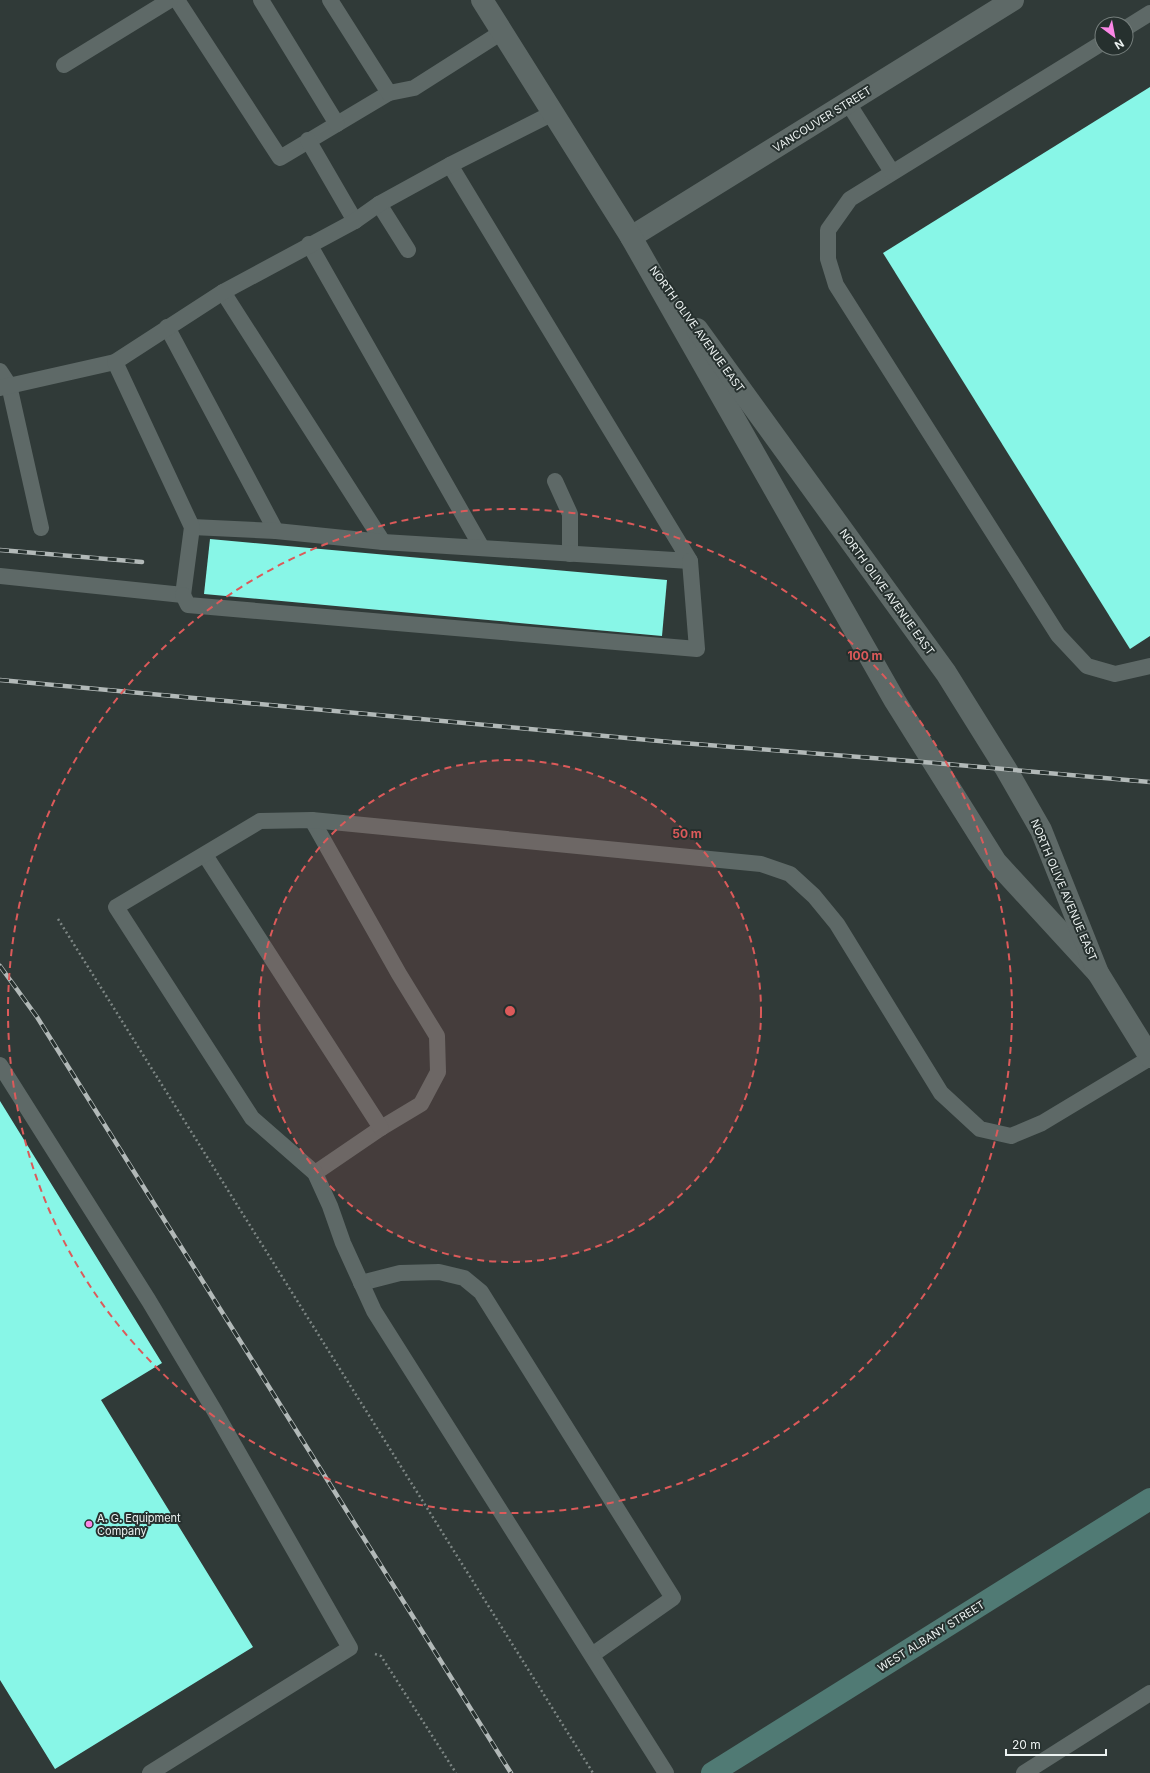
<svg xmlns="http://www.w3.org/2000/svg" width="1150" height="1773" font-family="Inter,sans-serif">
<rect width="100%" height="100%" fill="#303a38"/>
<!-- building -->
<g fill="#88f6e7">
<polygon points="1150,87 1150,636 1130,649 883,253"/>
<polygon points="210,539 667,580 662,636 204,594"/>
<polygon points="0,1101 162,1363 101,1400 253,1647 55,1769 0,1680"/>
</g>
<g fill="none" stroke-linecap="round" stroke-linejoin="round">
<!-- path -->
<g stroke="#7d8684" stroke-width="2.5" stroke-dasharray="2 3" stroke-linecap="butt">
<polyline points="58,919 593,1773"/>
<polyline points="375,1654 381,1656 456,1773"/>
</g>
<!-- service -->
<g stroke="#5e6967" stroke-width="16">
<polyline points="177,0 280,158 389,93"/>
<polyline points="261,0 337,124"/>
<polyline points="330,0 389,93 414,88 502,32"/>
<polyline points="1126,28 1150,13"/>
<polyline points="1102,43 850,199 828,230 828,259 836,285 1058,635 1087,666 1115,674 1150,666"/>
<polyline points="64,65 170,0"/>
<polyline points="848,103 892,172"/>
<polyline points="308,140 355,221"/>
<polyline points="379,204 408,250"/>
<polyline points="309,244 482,548"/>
<polyline points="223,292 383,542"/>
<polyline points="167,327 276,531"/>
<polyline points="0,371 9,385 41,528"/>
<polyline points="0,388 115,362"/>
<polyline points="555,481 570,514 570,554"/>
<polyline points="192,527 276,531 383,542 690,561 450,165"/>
<polyline points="0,576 183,595 192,527 115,362 223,292 355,221 379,204 450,165 553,113"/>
<polyline points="183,595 188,605 697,649 690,561"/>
<polyline points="312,820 399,974 437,1036 438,1072 421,1104 381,1128 315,1173"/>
<polyline points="205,855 381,1128"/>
<polyline points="0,1065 149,1301 214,1410 350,1648 150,1773"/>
<polyline points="361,1283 400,1273 439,1272 464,1278 481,1292 673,1598 592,1655"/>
<polyline points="666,1773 374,1311 343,1243 330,1206 315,1173 252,1118 116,907 260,821 312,820 761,864 790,874 814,896 837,924 941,1093 980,1129 1011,1136 1042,1123 1150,1058"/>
<polyline points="1024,1773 1150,1693"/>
</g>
<!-- minor -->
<polyline stroke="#5e6967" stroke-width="22" points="631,237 1013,0"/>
<!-- tertiary -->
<g stroke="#5e6967" stroke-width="22">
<polyline points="482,0 631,237 895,701 996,862 1098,973"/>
<polyline points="697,329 946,673 1006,769 1041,830 1098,973 1150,1057"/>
</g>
<!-- secondary -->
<polyline stroke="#507a74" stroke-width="22" points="712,1773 1150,1499"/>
<!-- rail casing -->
<g stroke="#b2b9b8" stroke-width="4.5">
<g id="rail">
<polyline points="0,550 142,562"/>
<polyline points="0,680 670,742 935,763 1150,782"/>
<polyline points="0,966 37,1017 511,1773"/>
</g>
</g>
<!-- rail -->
<use href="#rail" stroke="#26302e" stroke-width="3" stroke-dasharray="9" stroke-linecap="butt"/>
</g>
<!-- distance rings -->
<circle cx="510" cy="1011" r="251" fill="#dc5a5a" fill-opacity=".12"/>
<g fill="none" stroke="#dc5a5a" stroke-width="2" stroke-dasharray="7 5">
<circle cx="510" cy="1011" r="251"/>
<circle cx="510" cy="1011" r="502"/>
</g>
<!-- markers -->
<circle fill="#fb87e6" stroke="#26302e" stroke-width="1.5" cx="89" cy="1524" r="4"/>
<g text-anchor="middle" stroke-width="4" stroke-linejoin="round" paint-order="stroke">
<!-- street labels -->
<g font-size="11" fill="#ecf2f1" stroke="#26302e">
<text transform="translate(822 119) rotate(-32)" y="4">VANCOUVER STREET</text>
<text transform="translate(697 329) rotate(54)" y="4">NORTH OLIVE AVENUE EAST</text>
<text transform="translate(887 592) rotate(54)" y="4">NORTH OLIVE AVENUE EAST</text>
<text transform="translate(1064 890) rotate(67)" y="4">NORTH OLIVE AVENUE EAST</text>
<text transform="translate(931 1636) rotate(-32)" y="4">WEST ALBANY STREET</text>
</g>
<!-- poi labels -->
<g font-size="11" fill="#ecf2f1" stroke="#26302e" text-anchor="start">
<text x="97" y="1522">A. G. Equipment<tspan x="97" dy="13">Company</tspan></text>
</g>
</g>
<circle cx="510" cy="1011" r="6" fill="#dc5a5a" stroke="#26302e" stroke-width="2"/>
<g font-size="12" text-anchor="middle" font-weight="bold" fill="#dc5a5a" stroke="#26302e" stroke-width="4" stroke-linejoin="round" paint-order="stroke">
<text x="865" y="660">100 m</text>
<text x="687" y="838">50 m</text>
</g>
<!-- north arrow -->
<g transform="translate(1114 36) rotate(148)"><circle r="19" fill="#26302e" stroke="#757e7c"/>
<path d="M0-3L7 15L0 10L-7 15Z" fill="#fb87e6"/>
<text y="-6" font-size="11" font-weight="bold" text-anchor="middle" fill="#ecf2f1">N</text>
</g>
<!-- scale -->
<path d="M1006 1749v6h100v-6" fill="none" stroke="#ecf2f1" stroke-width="2"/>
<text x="1012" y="1749" font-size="12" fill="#ecf2f1" stroke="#26302e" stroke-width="3" paint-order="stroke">20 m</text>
</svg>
